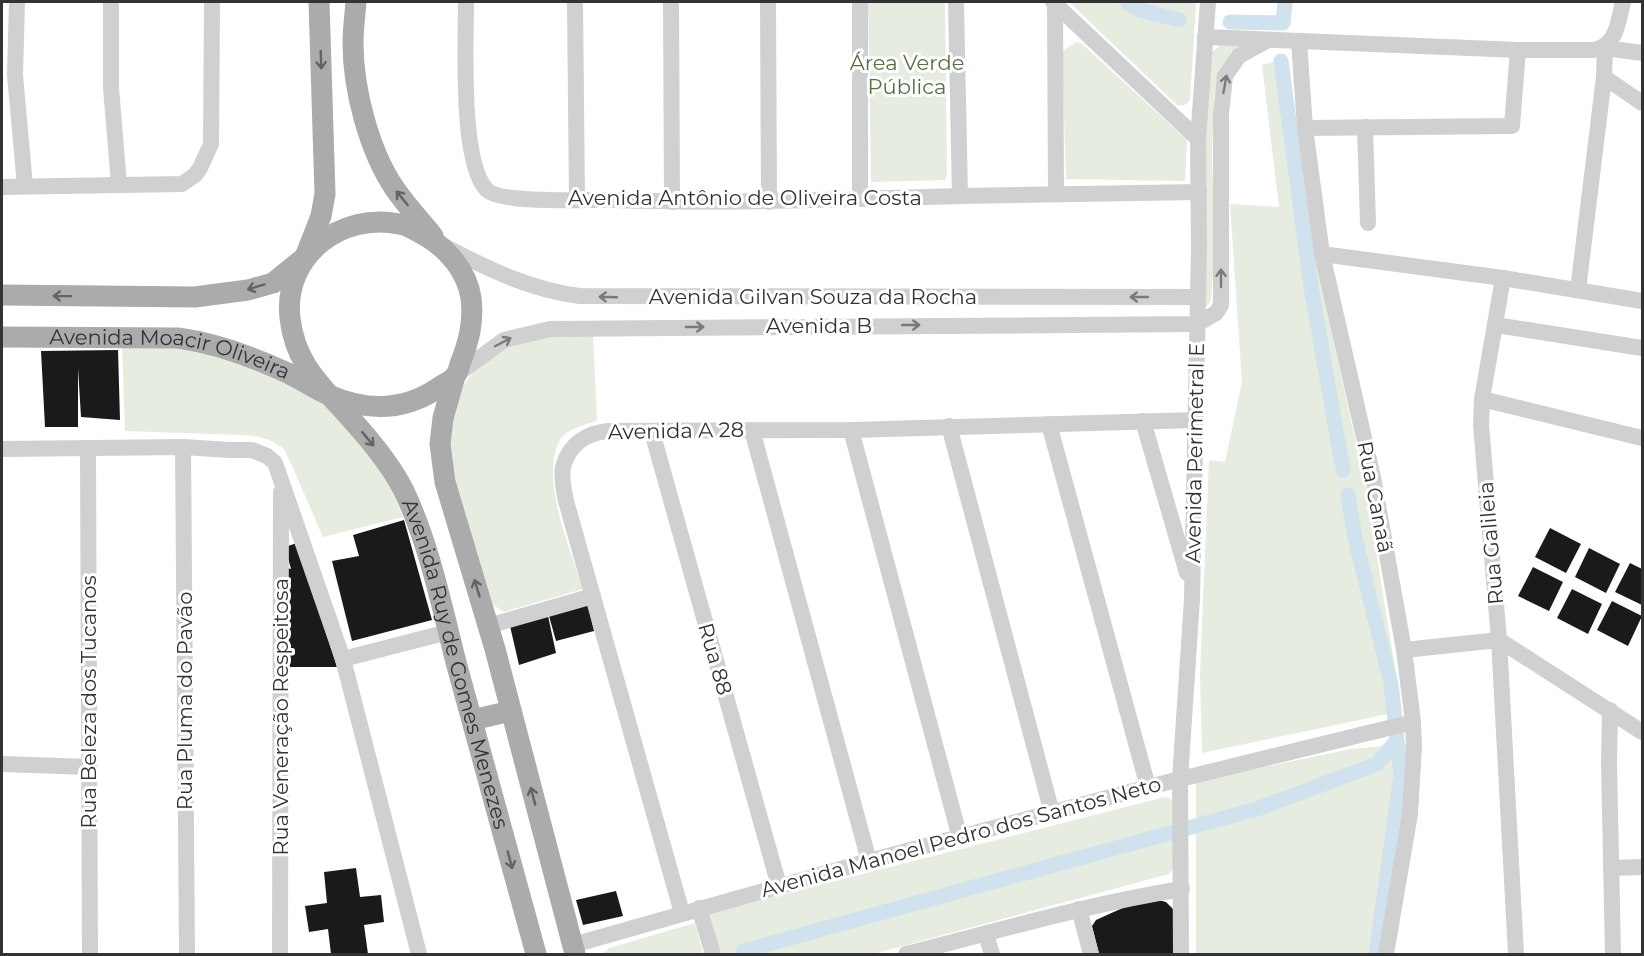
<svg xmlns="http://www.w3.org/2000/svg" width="1644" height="956" font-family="Montserrat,sans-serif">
<rect width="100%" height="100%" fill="#fff"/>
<!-- green -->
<g fill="#e6ecdf">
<polygon points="868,2 945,2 947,174 945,180 871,182"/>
<path d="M1069,2H1194L1196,5L1190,99C1187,105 1184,106 1177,105Z"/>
<polygon points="1076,42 1082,44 1187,140 1185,181 1066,179 1062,51"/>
<path d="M1245,42L1221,67L1214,96L1212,157L1215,245L1211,300L1205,309L1202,187L1211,54C1220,42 1231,43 1245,42Z"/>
<polygon points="1287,58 1309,228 1366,489 1402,711 1202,753 1200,674 1209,460 1225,462 1242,382 1230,204 1279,207 1262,65"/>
<path d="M593,334L597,421C585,424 567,429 560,440C539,478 571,551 583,589L504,612L493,605L468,535L447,450L454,403L465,383L482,362L507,347L537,338Z"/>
<path d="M155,341L258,364L329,407L376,463L391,487L403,517L323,537L285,450C272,439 260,436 243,435L125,431L122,343Z"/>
<polygon points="1407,744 1402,830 1381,954 1196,954 1196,781 1351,749"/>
<polygon points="1165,797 1170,798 1173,804 1173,869 1169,874 873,954 721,954 709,913"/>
<polygon points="695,923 703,954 603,954 609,948"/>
</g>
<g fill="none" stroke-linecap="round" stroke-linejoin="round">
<!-- canal -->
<g stroke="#cfe2ee" stroke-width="15">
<polyline points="1127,2 1140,10 1179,20"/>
<polyline points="1230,22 1283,23 1285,2"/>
<polyline points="1281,61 1311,287 1343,470"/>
<polyline points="743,951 1257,809 1377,764 1397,740 1391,684 1355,538 1348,495"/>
<polyline points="1376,954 1401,775 1397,740"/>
</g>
</g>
<!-- building -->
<g fill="#1a1a1a">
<polygon points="118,350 120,420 81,417 78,368 78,427 45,427 41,351"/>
<polygon points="404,520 432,620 352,641 332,561 359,556 353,535"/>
<polygon points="1550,528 1581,544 1566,573 1535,557"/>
<polygon points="297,543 337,667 288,667 287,568 291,569 285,547"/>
<polygon points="1589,548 1620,564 1606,593 1575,577"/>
<polygon points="1630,563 1642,569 1642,605 1615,592"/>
<polygon points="1533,567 1563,582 1549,611 1518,596"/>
<polygon points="1572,589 1602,604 1588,634 1557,618"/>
<polygon points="1612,601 1642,616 1628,646 1597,630"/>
<polygon points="588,605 594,631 556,641 549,616"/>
<polygon points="548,616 556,653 519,665 510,626"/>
<polygon points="356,868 360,897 381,895 384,922 364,925 368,954 331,954 328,929 309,932 305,906 327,903 324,872"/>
<polygon points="616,891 623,916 583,925 576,900"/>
<polygon points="1158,900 1166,902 1174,910 1174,954 1099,954 1092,926 1096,920 1127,906"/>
</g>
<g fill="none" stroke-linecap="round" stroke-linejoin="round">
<!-- minor -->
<g stroke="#d0d0d0" stroke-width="16">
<polyline points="17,2 15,75 25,186"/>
<polyline points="111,2 111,88 119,184"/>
<path d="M466,2C466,43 460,160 486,189C499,205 591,199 615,200C731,204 846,199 962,196C1041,194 1120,193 1199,192"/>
<polyline points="575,2 577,199"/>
<polyline points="671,2 672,202"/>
<polyline points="768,2 769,202"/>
<polyline points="860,2 860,199"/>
<polyline points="956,2 960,196"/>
<polyline points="1053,2 1198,139"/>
<polyline points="1055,4 1056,193"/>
<path d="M1205,37L1518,50H1594C1617,45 1618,22 1623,2"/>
<polyline points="1299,41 1305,128 1322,254 1373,477 1404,650 1413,722 1414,746 1410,814 1386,954"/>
<polyline points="1604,77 1642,103"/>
<polyline points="1365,127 1368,223"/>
<polyline points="1305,128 1512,126 1518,50"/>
<polyline points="2,187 182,184 195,175 200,168 211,144 212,2"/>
<path d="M444,246C488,269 531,290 580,296L1198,297"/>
<polyline points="1322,254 1503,278 1642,301"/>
<polyline points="1503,278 1482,399 1481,425 1499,640 1516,954"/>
<polyline points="1578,290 1604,77 1605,48 1642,53"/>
<polyline points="1496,325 1642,348"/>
<polyline points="455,376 504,340 550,329 1197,324 1216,313 1221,305 1221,115 1225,76 1239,56 1266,41"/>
<polyline points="1482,399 1642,438"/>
<polyline points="1143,421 1187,573"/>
<polyline points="1049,424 1148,787"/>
<polyline points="949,426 1052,813"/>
<polyline points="752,430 869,861"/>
<polyline points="851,430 960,838"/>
<polyline points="652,432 779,886"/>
<polyline points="183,447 187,954"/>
<polyline points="2,449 183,447 230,450 252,450 267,456 275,463 343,659 419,954"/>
<polyline points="88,449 90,954"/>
<polyline points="488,626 593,596"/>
<polyline points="1499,640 1642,732"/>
<polyline points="1404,650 1499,640"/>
<polyline points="343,659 448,632"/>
<polyline points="1610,710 1609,763 1613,954"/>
<polyline points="2,764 90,767"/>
<polyline points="1611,868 1642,867"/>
<polyline points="699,908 713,954"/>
<polyline points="1079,909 1091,954"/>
<path d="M682,913L566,501C564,491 561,478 563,467C569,444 587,433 608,431L851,430L1196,420"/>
<polyline points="986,935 992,954"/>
<polyline points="573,945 869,861 1148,787 1413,722"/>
<polyline points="280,954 281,492"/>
<path d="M906,954C998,931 1088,904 1182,889"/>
<polyline points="1181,954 1180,779 1192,599 1199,247 1198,139 1208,2"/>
</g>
<!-- major -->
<g stroke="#ababab" stroke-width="21">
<path d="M356,2C355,15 353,29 353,43C353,89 369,151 395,189C406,205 420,220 433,236"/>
<polyline points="2,295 195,297 248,290 273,283 305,257 321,216 325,194 319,2"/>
<path id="s1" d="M2,337L178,338C214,343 248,355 281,370C298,377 313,388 329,395C368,412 404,411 438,388C443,384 452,381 455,376C458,373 459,368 460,364C469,341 474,322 471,298C467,271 447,248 424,235C416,231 408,225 399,224C341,212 283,256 290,318C295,365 323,387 352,420C371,441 391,465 404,491C430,546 442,608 457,666C483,762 510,858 536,954"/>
<polyline points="455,376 443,418 440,444 445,482 495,649 575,954"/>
<polyline points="472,720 511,711"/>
</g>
</g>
<!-- one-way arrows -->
<defs><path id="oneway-shaft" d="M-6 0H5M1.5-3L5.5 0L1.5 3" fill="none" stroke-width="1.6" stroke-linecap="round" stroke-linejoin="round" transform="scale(1.5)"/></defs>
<g stroke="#636363">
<use href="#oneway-shaft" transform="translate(321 60) rotate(88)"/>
<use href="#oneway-shaft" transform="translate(402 198) rotate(-129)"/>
<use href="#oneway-shaft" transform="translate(256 287) rotate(163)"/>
<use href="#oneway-shaft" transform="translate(62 296) rotate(-179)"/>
<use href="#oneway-shaft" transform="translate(368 439) rotate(50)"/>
<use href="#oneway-shaft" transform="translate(477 588) rotate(-107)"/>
<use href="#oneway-shaft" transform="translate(533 796) rotate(-105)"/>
<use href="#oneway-shaft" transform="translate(510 860) rotate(75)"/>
</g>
<g stroke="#7a7a7a">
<use href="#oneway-shaft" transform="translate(1225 84) rotate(-80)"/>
<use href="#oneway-shaft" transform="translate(1221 278) rotate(-90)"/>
<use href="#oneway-shaft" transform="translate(608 297) rotate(-178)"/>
<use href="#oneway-shaft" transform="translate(1139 297) rotate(-180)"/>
<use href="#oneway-shaft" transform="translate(911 325)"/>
<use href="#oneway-shaft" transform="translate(695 327)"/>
<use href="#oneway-shaft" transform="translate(503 342) rotate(-28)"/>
</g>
<g text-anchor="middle" stroke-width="6" stroke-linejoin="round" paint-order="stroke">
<!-- park labels -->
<g font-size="21" fill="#56703f" stroke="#fff">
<text x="907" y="70">Área Verde<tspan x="907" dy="24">Pública</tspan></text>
</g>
<!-- street labels -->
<g font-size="21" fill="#333" stroke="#fff">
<text x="745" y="205">Avenida Antônio de Oliveira Costa</text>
<text x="813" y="304">Avenida Gilvan Souza da Rocha</text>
<text x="819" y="333">Avenida B</text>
<text dy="7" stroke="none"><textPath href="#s1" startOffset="170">Avenida Moacir Oliveira</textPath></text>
<text transform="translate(676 431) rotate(-1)" y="7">Avenida A 28</text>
<text transform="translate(1195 453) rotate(-89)" y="7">Avenida Perimetral E</text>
<text transform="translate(1375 497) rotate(79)" y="7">Rua Canaã</text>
<text transform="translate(1491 543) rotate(-95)" y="7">Rua Galileia</text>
<text transform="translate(715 659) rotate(74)" y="7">Rua 88</text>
<text dy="7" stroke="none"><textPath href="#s1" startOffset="1222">Avenida Ruy de Gomes Menezes</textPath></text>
<text transform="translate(185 701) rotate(-90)" y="7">Rua Pluma do Pavão</text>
<text transform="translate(89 702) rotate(-90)" y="7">Rua Beleza dos Tucanos</text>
<text transform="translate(281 717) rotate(-90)" y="7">Rua Veneração Respeitosa</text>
<text transform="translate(961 837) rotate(-15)" y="7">Avenida Manoel Pedro dos Santos Neto</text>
</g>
</g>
<!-- border -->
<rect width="1644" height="956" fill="none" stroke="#333333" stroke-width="6"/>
</svg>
